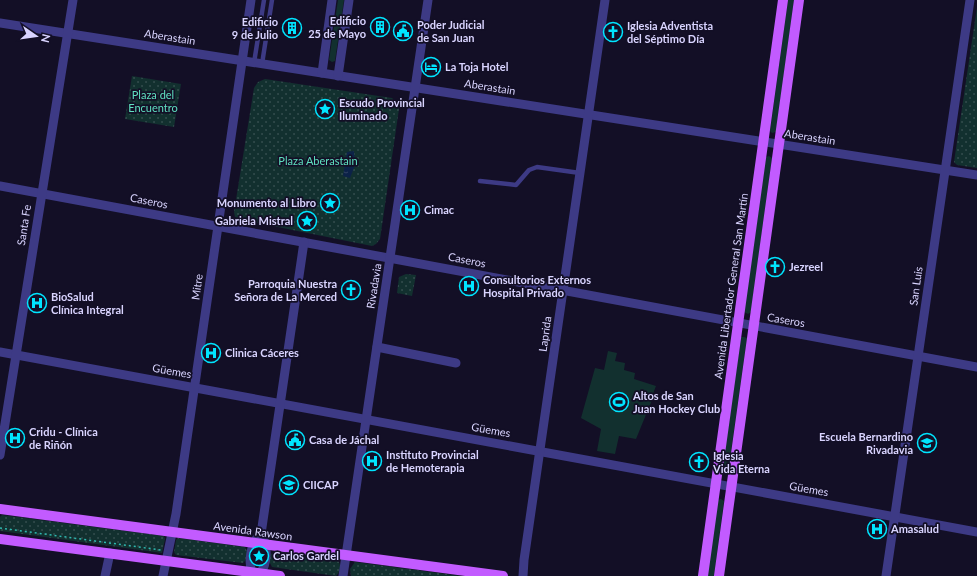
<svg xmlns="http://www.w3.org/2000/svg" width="977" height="576" font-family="Lato,sans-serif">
<defs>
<pattern id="park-dots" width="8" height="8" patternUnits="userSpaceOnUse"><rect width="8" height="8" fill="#12302f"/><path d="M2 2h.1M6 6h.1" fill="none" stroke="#344d4e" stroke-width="1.8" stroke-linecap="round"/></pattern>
<pattern id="water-ripples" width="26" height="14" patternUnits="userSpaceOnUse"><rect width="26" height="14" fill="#0c2248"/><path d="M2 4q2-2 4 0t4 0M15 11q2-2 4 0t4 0" fill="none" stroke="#2f4163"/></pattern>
</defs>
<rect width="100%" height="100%" fill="#130f26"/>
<!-- green -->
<g fill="#12302f">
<polygon points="338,0 344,0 335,61 332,62 329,60"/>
<polygon points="788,0 794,0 776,132 772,133 770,131"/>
<polygon points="769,156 772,158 751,312 748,314 744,312 766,157"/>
<polygon points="741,337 744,337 747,338 728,473 725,474 722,472"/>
<polygon points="608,351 617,353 615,361 625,363 624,370 635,373 634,379 656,386 651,399 652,400 636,439 619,436 615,454 597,451 601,429 581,418 595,368 604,370"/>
<polygon points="721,499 724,501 714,576 707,576 718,500"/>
</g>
<!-- park -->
<g fill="url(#park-dots)">
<polygon points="977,7 977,168 957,165 954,162"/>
<polygon points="132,76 181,84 174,127 125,119"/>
<polygon points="265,79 392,98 397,103 399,109 380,239 376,244 372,246 238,219 235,217 234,212 254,88 258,82"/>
<polygon points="406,274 416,275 412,296 397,293 399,277"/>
<polygon points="2,515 164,536 165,539 162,553 0,531 0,517"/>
<polygon points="178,538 245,547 247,551 247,559 243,563 176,555 174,552 176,540"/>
<path d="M275,551L338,560C341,565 341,571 336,576L272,567L269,561L270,555Z"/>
<polygon points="355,562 461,576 351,576 350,569"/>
</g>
<!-- water -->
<polygon fill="url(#water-ripples)" points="354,151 355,165 350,178 343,176 347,152"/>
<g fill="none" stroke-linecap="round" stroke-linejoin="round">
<!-- path -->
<polyline stroke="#2fb8b0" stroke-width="1.5" stroke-dasharray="2 3" stroke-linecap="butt" points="0,528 161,550"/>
<!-- lane -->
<g stroke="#3d3a85" stroke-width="4.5">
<polyline points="254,63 264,0"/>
<polyline points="262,64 272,0"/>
<polyline points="480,181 516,185 529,170 537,167 580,173"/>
</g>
<!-- street -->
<g stroke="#3d3a85" stroke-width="9">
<polyline points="0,23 977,175"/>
<polyline points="322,73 332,0"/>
<polyline points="338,76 349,0"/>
<polyline points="0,186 977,367"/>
<polyline points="377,347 456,363"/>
<polyline points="0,352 977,532"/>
<polyline points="0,455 73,0"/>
<path d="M252,572C248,563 251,545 257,538"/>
<path d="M260,573C268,564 268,544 261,534L304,242"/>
<polyline points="105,576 110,553"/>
<polyline points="163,576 176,514 251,0"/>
<polyline points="343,576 428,0"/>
<polyline points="523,576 524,560 605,0"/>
<polyline points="886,576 970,0"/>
</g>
<!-- primary -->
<g stroke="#c25bff" stroke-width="10">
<polyline points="0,509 503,576"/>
<polyline points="0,539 280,576"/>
<polyline points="703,576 783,0"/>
<polyline points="719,576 799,0"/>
</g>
</g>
<!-- icons -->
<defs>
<g id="building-ring" transform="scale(1)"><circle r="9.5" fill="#130f26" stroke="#00e5ff" stroke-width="1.5"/><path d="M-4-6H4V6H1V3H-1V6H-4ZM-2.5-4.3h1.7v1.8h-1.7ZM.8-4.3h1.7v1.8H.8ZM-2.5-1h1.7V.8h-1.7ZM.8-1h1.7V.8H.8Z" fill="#00e5ff"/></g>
<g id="civic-ring" transform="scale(1)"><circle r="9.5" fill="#130f26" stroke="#00e5ff" stroke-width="1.5"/><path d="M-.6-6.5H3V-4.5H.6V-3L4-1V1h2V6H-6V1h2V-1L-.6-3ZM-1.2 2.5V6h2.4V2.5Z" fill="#00e5ff"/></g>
<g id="church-ring" transform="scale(1)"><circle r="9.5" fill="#130f26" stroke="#00e5ff" stroke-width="1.5"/><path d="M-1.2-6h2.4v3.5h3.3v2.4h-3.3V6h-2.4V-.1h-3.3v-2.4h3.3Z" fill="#00e5ff"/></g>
<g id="hotel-ring" transform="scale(1)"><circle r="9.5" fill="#130f26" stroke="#00e5ff" stroke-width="1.5"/><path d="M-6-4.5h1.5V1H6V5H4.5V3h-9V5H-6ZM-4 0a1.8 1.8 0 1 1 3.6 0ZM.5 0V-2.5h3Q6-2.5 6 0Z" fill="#00e5ff"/></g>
<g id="sight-ring" transform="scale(1)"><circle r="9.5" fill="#130f26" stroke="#00e5ff" stroke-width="1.5"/><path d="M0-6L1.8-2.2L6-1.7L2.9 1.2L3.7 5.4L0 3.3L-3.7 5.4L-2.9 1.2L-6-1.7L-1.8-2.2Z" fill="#00e5ff"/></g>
<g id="hospital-ring" transform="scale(1)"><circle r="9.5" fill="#130f26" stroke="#00e5ff" stroke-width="1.5"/><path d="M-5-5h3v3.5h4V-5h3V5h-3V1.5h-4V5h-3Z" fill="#00e5ff"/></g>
<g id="stadium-ring" transform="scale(1)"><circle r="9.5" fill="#130f26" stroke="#00e5ff" stroke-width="1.5"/><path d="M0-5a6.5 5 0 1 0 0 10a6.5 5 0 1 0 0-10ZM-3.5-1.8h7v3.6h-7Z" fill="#00e5ff"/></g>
<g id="school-ring" transform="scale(1)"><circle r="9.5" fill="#130f26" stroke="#00e5ff" stroke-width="1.5"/><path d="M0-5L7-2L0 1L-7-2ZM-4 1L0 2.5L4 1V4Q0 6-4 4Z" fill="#00e5ff"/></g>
</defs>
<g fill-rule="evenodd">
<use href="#building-ring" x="380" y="27"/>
<use href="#building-ring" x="292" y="28"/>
<use href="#civic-ring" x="403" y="31"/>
<use href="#church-ring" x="613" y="32"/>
<use href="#hotel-ring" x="431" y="67"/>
<use href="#sight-ring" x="325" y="109"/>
<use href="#sight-ring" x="330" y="203"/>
<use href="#hospital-ring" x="410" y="210"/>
<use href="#sight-ring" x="307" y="221"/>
<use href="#church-ring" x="775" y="267"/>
<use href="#hospital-ring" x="469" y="286"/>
<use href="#church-ring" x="351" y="290"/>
<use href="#hospital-ring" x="37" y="303"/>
<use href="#hospital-ring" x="211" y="353"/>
<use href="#stadium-ring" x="619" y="402"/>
<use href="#hospital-ring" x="15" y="438"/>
<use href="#civic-ring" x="295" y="440"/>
<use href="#school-ring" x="927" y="443"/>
<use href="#hospital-ring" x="372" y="461"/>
<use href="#church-ring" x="699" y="462"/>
<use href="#school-ring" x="289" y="485"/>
<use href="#hospital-ring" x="877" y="529"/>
<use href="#sight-ring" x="259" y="556"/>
</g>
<g text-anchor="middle" stroke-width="3.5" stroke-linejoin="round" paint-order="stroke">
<!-- poi labels -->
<g font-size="11" font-weight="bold" fill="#d9d4ff" stroke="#130f26" text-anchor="start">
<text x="366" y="25" text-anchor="end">Edificio<tspan x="366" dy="13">25 de Mayo</tspan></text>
<text x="278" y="26" text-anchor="end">Edificio<tspan x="278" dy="13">9 de Julio</tspan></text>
<text x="417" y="29">Poder Judicial<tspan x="417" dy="13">de San Juan</tspan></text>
<text x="627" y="30">Iglesia Adventista<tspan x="627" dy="13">del Séptimo Día</tspan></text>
<text x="445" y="71">La Toja Hotel</text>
<text x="339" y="107">Escudo Provincial<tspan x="339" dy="13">Iluminado</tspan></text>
<text x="316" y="207" text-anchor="end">Monumento al Libro</text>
<text x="424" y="214">Cimac</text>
<text x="293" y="225" text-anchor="end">Gabriela Mistral</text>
<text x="789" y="271">Jezreel</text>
<text x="483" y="284">Consultorios Externos<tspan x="483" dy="13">Hospital Privado</tspan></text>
<text x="337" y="288" text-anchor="end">Parroquia Nuestra<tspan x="337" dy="13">Señora de La Merced</tspan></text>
<text x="51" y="301">BioSalud<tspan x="51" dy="13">Clínica Integral</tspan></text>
<text x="225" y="357">Clinica Cáceres</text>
<text x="633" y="400">Altos de San<tspan x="633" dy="13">Juan Hockey Club</tspan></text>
<text x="29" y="436">Cridu - Clínica<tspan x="29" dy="13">de Riñón</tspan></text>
<text x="913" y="441" text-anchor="end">Escuela Bernardino<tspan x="913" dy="13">Rivadavia</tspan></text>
<text x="309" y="444">Casa de Jáchal</text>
<text x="386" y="459">Instituto Provincial<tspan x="386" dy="13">de Hemoterapia</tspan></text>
<text x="713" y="460">Iglesia<tspan x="713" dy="13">Vida Eterna</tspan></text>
<text x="303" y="489">CIICAP</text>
<text x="891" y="533">Amasalud</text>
<text x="273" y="560">Carlos Gardel</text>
</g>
<!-- street labels -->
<g font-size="11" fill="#d9d4ff" stroke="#130f26">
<text transform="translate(170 37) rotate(9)" y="4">Aberastain</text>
<text transform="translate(490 87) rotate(9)" y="4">Aberastain</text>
<text transform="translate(810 137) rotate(9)" y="4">Aberastain</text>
<text transform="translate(149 201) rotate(11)" y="4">Caseros</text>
<text transform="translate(24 225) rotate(-81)" y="4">Santa Fe</text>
<text transform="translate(467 260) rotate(11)" y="4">Caseros</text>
<text transform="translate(374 286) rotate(-81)" y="4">Rivadavia</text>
<text transform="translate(731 286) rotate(-82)" y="4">Avenida Libertador General San Martín</text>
<text transform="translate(916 286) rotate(-82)" y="4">San Luis</text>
<text transform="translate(197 287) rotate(-82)" y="4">Mitre</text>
<text transform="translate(786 320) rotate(10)" y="4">Caseros</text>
<text transform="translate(545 334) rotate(-82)" y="4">Laprida</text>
<text transform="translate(172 371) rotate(10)" y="4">Güemes</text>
<text transform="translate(491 430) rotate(10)" y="4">Güemes</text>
<text transform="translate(809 489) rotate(10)" y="4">Güemes</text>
<text transform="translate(253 531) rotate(8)" y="4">Avenida Rawson</text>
</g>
<!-- park labels -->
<g font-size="11" fill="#5fe0c0" stroke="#130f26">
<text x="153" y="99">Plaza del<tspan x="153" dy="13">Encuentro</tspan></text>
<text x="318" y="165">Plaza Aberastain</text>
</g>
</g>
<!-- north arrow -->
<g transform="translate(36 36) rotate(103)" stroke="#130f26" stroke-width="3" paint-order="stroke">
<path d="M0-3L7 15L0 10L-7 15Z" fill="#d9d4ff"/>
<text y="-6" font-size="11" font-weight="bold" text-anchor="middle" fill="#d9d4ff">N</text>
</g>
</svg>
